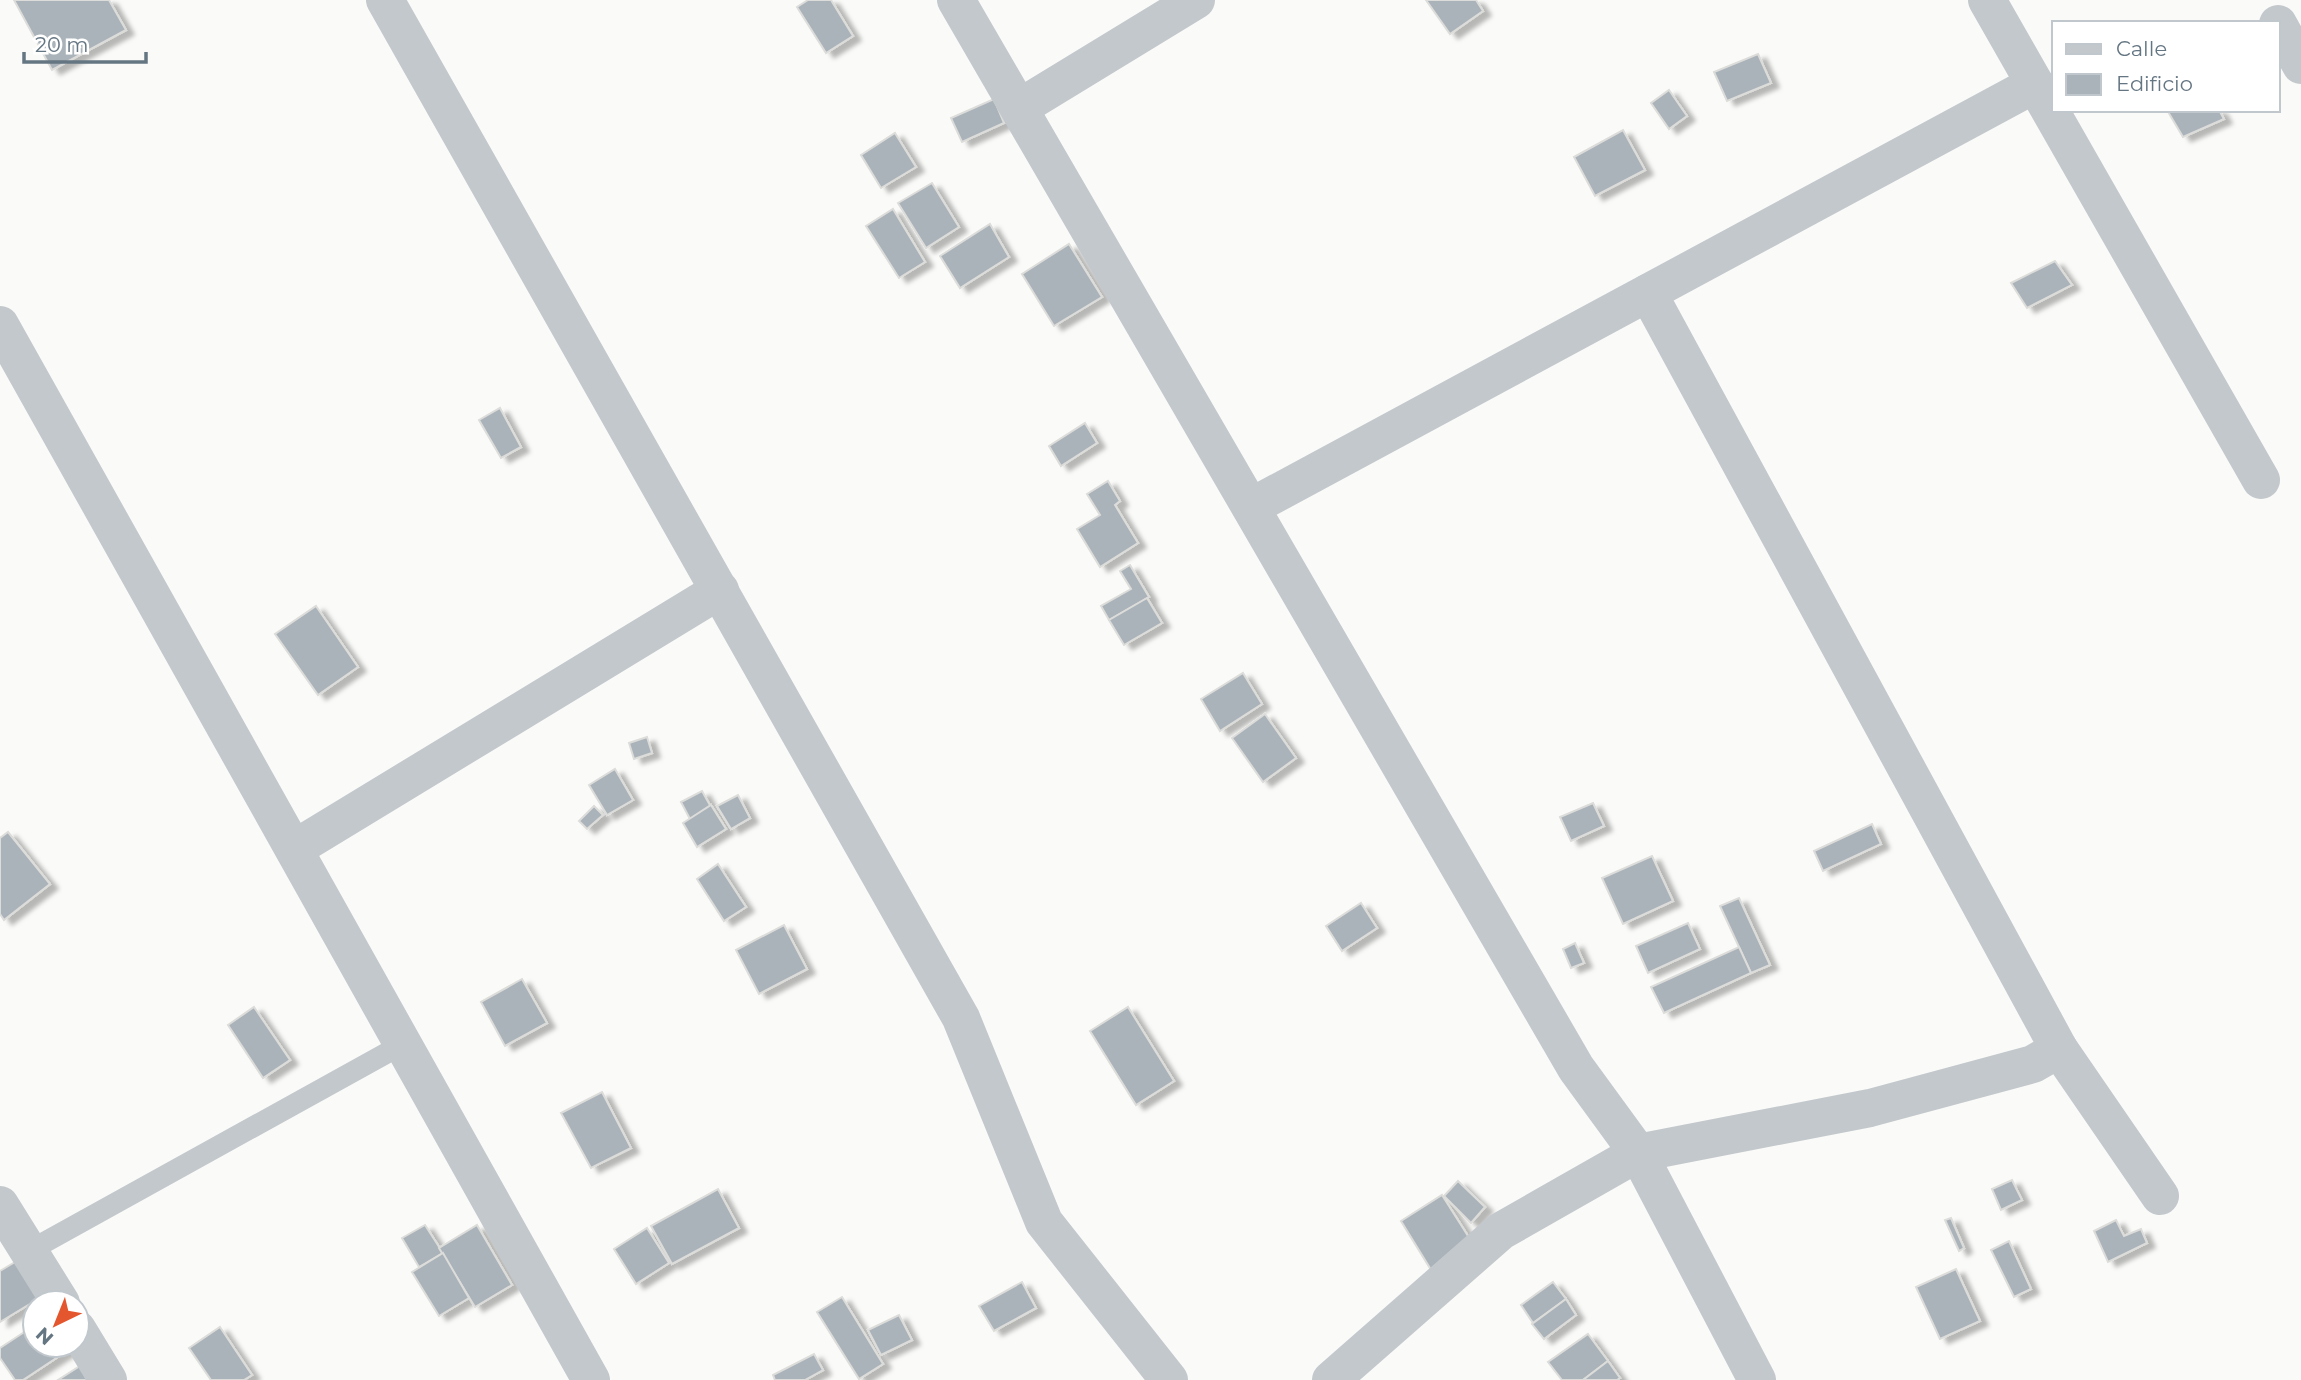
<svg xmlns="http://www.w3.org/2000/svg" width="2301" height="1380" font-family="Montserrat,sans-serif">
<defs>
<filter id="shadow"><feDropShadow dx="8" dy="4.5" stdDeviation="2" flood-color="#0004"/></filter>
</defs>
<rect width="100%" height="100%" fill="#fafaf8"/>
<!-- building -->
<g fill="#aab3b9" stroke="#dcdcda" stroke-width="2" filter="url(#shadow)">
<polygon points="14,0 109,0 126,30 52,70"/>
<polygon points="808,0 831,0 853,36 826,53 797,7"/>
<polygon points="1426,0 1476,0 1483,11 1450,34"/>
<polygon points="1758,54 1771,83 1727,101 1714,72"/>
<polygon points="1669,90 1687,116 1669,129 1651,103"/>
<polygon points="994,99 1004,123 962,142 951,118"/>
<polygon points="2167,110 2219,110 2224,119 2183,137"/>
<polygon points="1623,130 1645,170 1595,196 1574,157"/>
<polygon points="895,133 916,167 881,188 861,155"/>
<polygon points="932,183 959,227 926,248 898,203"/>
<polygon points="893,209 925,262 899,278 866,226"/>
<polygon points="990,224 1009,257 960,288 940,256"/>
<polygon points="1069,244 1102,297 1054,326 1022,274"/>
<polygon points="2055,261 2072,285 2027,308 2011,283"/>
<polygon points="500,408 521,447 501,458 479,420"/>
<polygon points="1085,423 1097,443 1061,466 1049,446"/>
<polygon points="1108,481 1120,501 1115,505 1138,543 1100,567 1077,529 1100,515 1087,494"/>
<polygon points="1130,565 1149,597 1109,620 1101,606 1131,589 1120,571"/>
<polygon points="1147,598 1162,623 1124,645 1109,620"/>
<polygon points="316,606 358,667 318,695 275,634"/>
<polygon points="1243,673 1262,704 1220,731 1201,699"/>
<polygon points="1265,714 1296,758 1263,782 1232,738"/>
<polygon points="647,737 652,753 634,759 629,743"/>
<polygon points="615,769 633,800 607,815 589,785"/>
<polygon points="702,791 711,807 690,819 681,802"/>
<polygon points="738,795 750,818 731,829 717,806"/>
<polygon points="1593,803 1604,826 1571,841 1560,817"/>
<polygon points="711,805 726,829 697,847 683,823"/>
<polygon points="594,806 603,815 587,829 579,821"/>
<polygon points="1872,824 1881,844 1823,871 1814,851"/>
<polygon points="8,832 50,884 4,920 0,914 0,838"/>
<polygon points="1652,856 1673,901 1623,924 1602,878"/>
<polygon points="718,864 746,907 724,921 697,879"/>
<polygon points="1739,898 1770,965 1751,973 1720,906"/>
<polygon points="1361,903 1377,928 1342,951 1326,926"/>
<polygon points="1688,923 1700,949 1648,973 1636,946"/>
<polygon points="784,925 807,969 759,994 736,950"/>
<polygon points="1575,943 1584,963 1571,968 1563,949"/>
<polygon points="1739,947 1751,973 1664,1013 1651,987"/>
<polygon points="522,979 547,1023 505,1046 481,1002"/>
<polygon points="254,1007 290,1060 263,1078 228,1025"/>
<polygon points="1128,1007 1174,1081 1136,1105 1090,1031"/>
<polygon points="602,1092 631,1148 591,1168 561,1113"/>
<polygon points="2012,1180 2022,1200 2001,1210 1992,1189"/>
<polygon points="1458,1181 1485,1207 1471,1223 1444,1196"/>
<polygon points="718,1189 739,1228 672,1264 651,1226"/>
<polygon points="1442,1195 1475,1247 1433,1273 1401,1221"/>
<polygon points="1951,1218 1964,1248 1959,1251 1945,1220"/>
<polygon points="2116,1220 2124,1236 2141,1229 2147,1243 2108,1262 2094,1231"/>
<polygon points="425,1225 443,1253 419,1267 402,1238"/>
<polygon points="477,1225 512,1285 475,1307 439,1248"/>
<polygon points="647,1228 669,1263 636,1284 614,1249"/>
<polygon points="2009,1241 2031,1289 2014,1297 1991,1250"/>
<polygon points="443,1253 469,1298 439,1316 412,1272"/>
<polygon points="25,1256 48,1293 0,1322 0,1271"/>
<polygon points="1956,1269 1980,1321 1940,1339 1916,1287"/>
<polygon points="1022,1282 1036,1308 994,1331 979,1306"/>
<polygon points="1553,1282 1566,1299 1533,1323 1521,1305"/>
<polygon points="842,1297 883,1364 859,1379 817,1312"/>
<polygon points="1566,1299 1576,1315 1544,1339 1532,1324"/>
<polygon points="899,1315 912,1340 881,1355 868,1330"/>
<polygon points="35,1325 35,1345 76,1345 23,1380 15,1380 0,1358 0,1348"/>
<polygon points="220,1327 252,1375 244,1380 211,1380 189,1348"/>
<polygon points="1588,1334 1608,1361 1583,1380 1562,1380 1548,1362"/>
<polygon points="814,1354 823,1370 805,1380 775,1380 773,1375"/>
<polygon points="91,1359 103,1380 58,1380"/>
<polygon points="1608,1361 1620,1378 1617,1380 1583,1380"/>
</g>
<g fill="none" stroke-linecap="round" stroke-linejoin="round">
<!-- service -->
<polyline stroke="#c3c8cc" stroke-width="21" points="29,1251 403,1044"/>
<!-- minor -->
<g stroke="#c3c8cc" stroke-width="38">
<polyline points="385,0 961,1018 1044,1222 1169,1380"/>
<polyline points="956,0 1576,1068 1638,1153 1757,1380"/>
<polyline points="1987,0 2261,480"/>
<polyline points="2278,24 2301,65"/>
<polyline points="1019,108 1196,0"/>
<polyline points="1648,293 2059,1049 2160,1196"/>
<polyline points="0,325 591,1380"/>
<polyline points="1251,507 2035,84"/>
<polyline points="294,849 720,590"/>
<polyline points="0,1205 61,1303"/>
<polyline points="77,1329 108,1380"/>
<polyline points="1331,1380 1501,1231 1638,1153 1870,1108 2033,1064 2059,1049"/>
</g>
</g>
<!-- legend -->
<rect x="2052" y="21" width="228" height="91" fill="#ffffff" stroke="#c1c8cd" stroke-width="2"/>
<rect x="2066" y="44" width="35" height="10" fill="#c3c8cc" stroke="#c1c8cd" stroke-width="2"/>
<text x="2116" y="56" font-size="21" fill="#657683">Calle</text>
<rect x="2066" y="74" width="35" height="21" fill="#aab3b9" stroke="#c1c8cd" stroke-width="2"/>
<text x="2116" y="91" font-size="21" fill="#657683">Edificio</text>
<!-- north arrow -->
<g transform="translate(56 1324) rotate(223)"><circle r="33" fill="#ffffff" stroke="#c1c8cd" stroke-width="2"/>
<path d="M0-5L12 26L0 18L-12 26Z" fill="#e4572e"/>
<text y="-10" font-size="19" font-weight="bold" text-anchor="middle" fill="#657683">N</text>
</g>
<!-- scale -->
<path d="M24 52v10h122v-10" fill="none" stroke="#657683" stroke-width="3.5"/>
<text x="35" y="52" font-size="21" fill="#657683" stroke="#ffffff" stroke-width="5" paint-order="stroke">20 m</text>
</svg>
